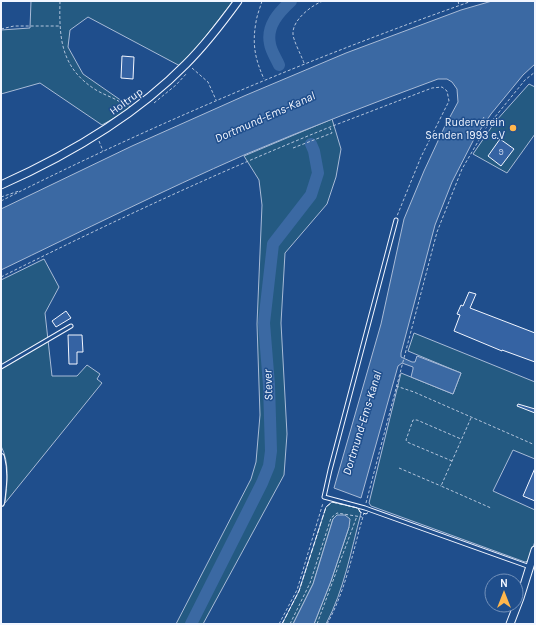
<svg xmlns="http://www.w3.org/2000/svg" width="536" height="625" font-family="Karla,sans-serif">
<rect width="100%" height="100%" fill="#1f4e8c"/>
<!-- green -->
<g fill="#245a82" stroke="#a8bbd7">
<polygon points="31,1 233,1 182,67 88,17 70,30 68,47 83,74 132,108 102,125 40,83 1,94 1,30 30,28"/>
<polygon points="529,84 535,87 535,134 507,173 473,154 495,122"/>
<polygon points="332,119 341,149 336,177 327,204 285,253 281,323 287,434 284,475 203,624 176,624 251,479 256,462 260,415 257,324 262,205 259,180 244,156"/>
<path d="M44,259L59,287L45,313L52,376H77L87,365L100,374L97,379L102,383L5,503C7,484 10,463 1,446V280Z"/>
<polygon points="414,333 535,382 535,459 513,450 493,491 535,510 535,541 529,561 525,562 371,506 369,503 401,373 453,394 461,373 408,351"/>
<path d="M332,502L358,508L361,513C351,551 344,590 326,624H314L331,581L349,527L333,519L313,584L293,624H282L299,591L326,507Z"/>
</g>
<!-- water -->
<g fill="#3b69a3" stroke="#a8bbd7">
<path d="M492,1H535V64L523,75L491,114L474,139L452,182L435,225L401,353V357L412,362H415L417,356L461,373L453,394L411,377L413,369V367L402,363L398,366L361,498L334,488L381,324L404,219L424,171L444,128L458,102L457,89L452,82L447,79H438C373,103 308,128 244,155C162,191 82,231 1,270V209L132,146L244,96L346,53L461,10Z"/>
<polygon points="337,515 345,515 350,519 349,527 331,581 314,624 293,624 313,584 333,519"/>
</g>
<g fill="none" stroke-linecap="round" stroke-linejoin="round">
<!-- river -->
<g stroke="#3b69a3" stroke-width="12">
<path d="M279,65C276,58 271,51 270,44C266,26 279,12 291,1"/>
<polyline points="191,624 262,483 269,466 271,451 269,385 264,323 273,244 311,195 318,173 314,151 311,144"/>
</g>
</g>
<!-- building -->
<g fill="#3563a3" stroke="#f2f6ff">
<polygon points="122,56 134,57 133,79 121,78"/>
<polygon points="500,139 514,149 501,166 488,156"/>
<polygon points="469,292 476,294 470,308 535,333 535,362 502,350 502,351 454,331 460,315 457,314 461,305 463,306"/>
<polygon points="66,311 71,318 56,327 52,321"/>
<polygon points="68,335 82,335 83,352 77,352 77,364 69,364"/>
<polygon points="518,404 535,409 535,413 517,406"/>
<polygon points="535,468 535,501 523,496"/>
</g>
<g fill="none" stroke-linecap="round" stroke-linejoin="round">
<!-- service casing -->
<g stroke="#f2f6ff" stroke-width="5">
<g id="service">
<polyline points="396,220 330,470 324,497 365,508 530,567"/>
<polyline points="1,367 71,326"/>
</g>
</g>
<!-- minor casing -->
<g stroke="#f2f6ff" stroke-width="8">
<path id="minor" d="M1,457C5,472 3,487 1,503"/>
</g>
<!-- tertiary casing -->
<g stroke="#f2f6ff" stroke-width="9">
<g id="tertiary">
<path d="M1,185C68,155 134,117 186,64C205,45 222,23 238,1"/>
<polyline points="510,624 520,598 535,550"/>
</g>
</g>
<!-- path -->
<g stroke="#b3c4dc" stroke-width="1" stroke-dasharray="3 2" stroke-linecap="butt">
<path d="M60,1C59,39 61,68 96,90C106,96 119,99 126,107"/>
<path d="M262,1C260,8 257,15 256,22C252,44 255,59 264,79"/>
<polyline points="458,1 459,5"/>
<polyline points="1,29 14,26 59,26"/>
<path d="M304,63C302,57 293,40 293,34C292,20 312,5 323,1"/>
<polyline points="192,68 208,82 216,100"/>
<polyline points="154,103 176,85 187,73"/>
<path d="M484,117C482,120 480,123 478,126L482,119L489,123"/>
<polyline points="480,124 485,127"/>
<polyline points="99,141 103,151"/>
<polyline points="293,148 332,133 330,128"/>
<polyline points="1,197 19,191"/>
<path d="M1,201C153,124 311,58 472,1"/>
<path d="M1,277C109,223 218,172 330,127C364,114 398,101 432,88L442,87L447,91L449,101L421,157L397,216"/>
<polyline points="396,386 414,392 535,445"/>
<polyline points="471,418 441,486 491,508"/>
<polyline points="452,461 407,442 406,440 413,420 417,420 461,439"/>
<polyline points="399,468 441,486"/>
<polyline points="366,503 437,232 462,169 486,128 525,80 535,72"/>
<polyline points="279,624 297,590 323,503"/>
<polyline points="290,624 310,583 331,518 337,513 362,517"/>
<polyline points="317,624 357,516"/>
<path d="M327,624C346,590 353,551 364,513"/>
</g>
<!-- service -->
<use href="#service" stroke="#1f4e8c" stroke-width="3"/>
<!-- minor -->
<use href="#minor" stroke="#1f4e8c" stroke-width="6"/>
<!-- tertiary -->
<use href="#tertiary" stroke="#1f4e8c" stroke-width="7"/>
<!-- fence -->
<polyline stroke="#f2f6ff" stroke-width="1" stroke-dasharray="5 2" stroke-linecap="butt" points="282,624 299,591 326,507 332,502 358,508 360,512 366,514 369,512"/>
</g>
<!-- markers -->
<circle fill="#ffb74d" stroke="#1f4e8c" stroke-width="1.5" cx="513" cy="128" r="4"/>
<g text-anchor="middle" stroke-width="3" stroke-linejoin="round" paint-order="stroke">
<!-- number labels -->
<g font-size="9" fill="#c3d1e8">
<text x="501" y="155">9</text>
</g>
<!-- street labels -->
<g font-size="11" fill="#f2f6ff" stroke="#1f4e8c">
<text transform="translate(126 101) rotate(-36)" y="4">Holtrup</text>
</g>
<!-- poi labels -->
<g font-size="11" fill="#f2f6ff" stroke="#1f4e8c" text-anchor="end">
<text x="505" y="126">Ruderverein<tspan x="505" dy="13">Senden 1993 e.V</tspan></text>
</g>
<!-- water labels -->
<g font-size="12" font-style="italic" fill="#f2f6ff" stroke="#1f4e8c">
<text transform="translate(265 117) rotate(-24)" y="4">Dortmund-Ems-Kanal</text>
<text transform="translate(268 385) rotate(-92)" y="4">Stever</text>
<text transform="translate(362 423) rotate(-73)" y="4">Dortmund-Ems-Kanal</text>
</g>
</g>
<!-- border -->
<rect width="536" height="625" fill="none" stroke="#f2f6ff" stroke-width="4"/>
<!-- north arrow -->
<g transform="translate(504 593)"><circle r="19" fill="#1f4e8c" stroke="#7391ba"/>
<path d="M0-3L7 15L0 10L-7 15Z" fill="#ffb74d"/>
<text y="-6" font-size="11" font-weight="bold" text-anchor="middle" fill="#f2f6ff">N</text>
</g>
</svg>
